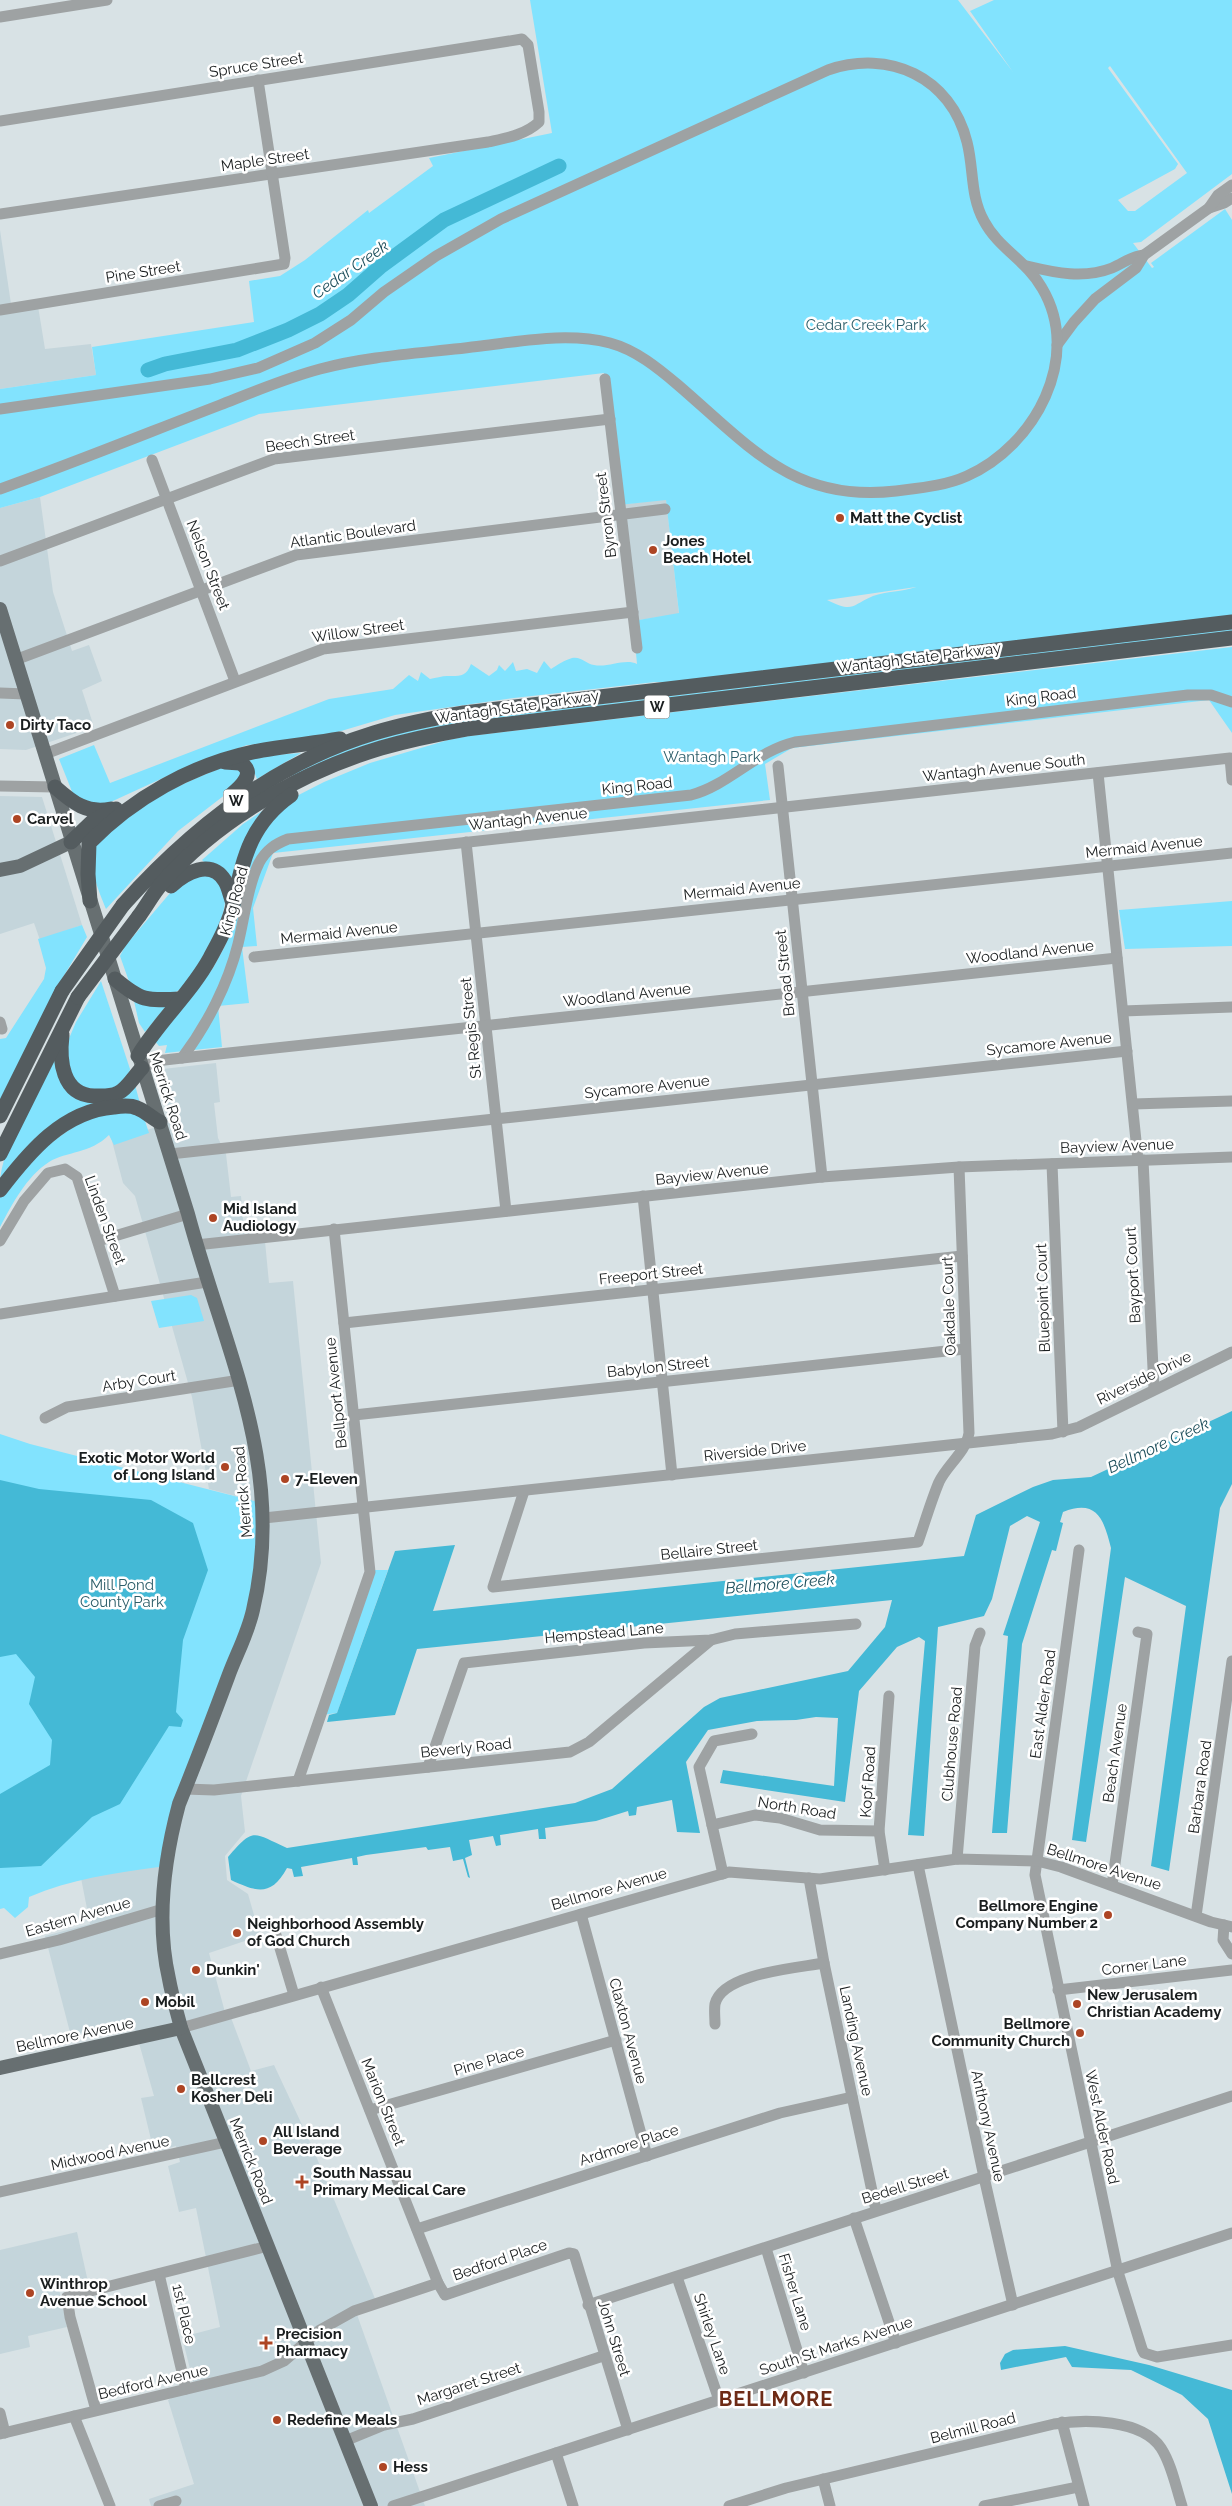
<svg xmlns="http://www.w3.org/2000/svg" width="1232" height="2506" font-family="Raleway,sans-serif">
<rect width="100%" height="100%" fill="#d8e2e5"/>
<!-- built -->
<g fill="#c4d5db">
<polygon points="0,230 11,304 37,300 45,349 91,344 96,375 0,389"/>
<polygon points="40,497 53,592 72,651 89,645 102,681 82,690 94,727 26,750 0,749 0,508"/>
<polygon points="666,499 679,614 633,621 619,505"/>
<polygon points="0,796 42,797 82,925 40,940 34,923 0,934"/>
<polygon points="216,1063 220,1102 214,1103 218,1138 226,1154 231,1197 241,1196 244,1233 264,1231 269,1283 293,1281 321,1563 241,1796 245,1832 225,1856 227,1880 248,1894 260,1936 209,1953 226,2016 230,2015 251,2071 274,2065 311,2144 376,2301 355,2309 425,2506 151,2506 149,2499 194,2484 168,2400 194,2385 182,2337 220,2327 196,2208 179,2212 168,2166 180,2162 176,2146 154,2152 141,2098 154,2096 135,2029 72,2040 45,1936 90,1924 81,1878 258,1502 209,1489 192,1397 135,1196 123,1183 112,1141 169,1123 154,1070"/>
<polygon points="77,2232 88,2282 59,2289 67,2327 28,2336 30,2347 0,2354 0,2250"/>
</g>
<!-- green -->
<g fill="#82e3fe" fill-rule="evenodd">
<path d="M530,0H958L1013,72L970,11L994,0H1232V174L1141,242L1133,243L1152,268L1154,267L1151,263L1225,209L1232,220V616L668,682H655L514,698L395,715L331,734L284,743L247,745L189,766L102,806L85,804L73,794L59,759L94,745L110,783L329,699L393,689L409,675L418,681L421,672L430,679C436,678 442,676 447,676C460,676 466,677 471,664L489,676L497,670L499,665L505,671L513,662L516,671L527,669L537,673L544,661L551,669C557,665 565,660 572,658C581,656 586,664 594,665C608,668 625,658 637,664L633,621L679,613L666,500L619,505L604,373L259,414L40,497L0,508V389L96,375L92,347L254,322L249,281L280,276L305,260L368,210L369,213L433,166L429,158L552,133ZM1110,66L1187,173L1135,211H1128L1118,200L1175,169L1178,164L1108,68ZM916,587C903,592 886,591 873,596C850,606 854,613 827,600Z"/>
<polygon points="1232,629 1232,633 517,718 284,778 344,750 400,732 460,721"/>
<polygon points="1232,647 1232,733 1209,700 792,748 765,764 770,800 273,853 253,908 257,946 242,947 249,1003 218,1006 222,1047 165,1053 167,1045 159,1046 153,1039 197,990 213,968 225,946 250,856 281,804 324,782 370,763 448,740 469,736"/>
<polygon points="301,753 257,779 248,757"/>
<path d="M228,765L241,768L239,784L178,831L106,909C99,891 86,863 94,843C107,815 198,777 228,765Z"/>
<polygon points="271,805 233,890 202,860 243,824"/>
<path d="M200,873L219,880C221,886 225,892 225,898C226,922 198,977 179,990C175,993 169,995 165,997L131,987L120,956L125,946L182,879Z"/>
<polygon points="1232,901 1232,946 1125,949 1119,910"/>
<polygon points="82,925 87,937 53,994 0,1102 0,1039 6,1038 44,979 46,968 38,939"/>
<polygon points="101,981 130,1069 128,1079 110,1092 75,1086 65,1048 76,1022"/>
<polygon points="134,1001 168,1004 145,1032 139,1023"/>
<path d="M56,1053L72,1094L135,1085L141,1107H94L0,1183C0,1148 40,1086 56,1053Z"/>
<path d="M132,1111L145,1121L149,1133L114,1145L109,1135C90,1154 67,1151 49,1162C26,1177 13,1203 0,1227V1194L30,1158L91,1114Z"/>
<polygon points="191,1295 197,1298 204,1321 159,1328 151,1301"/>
<path d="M0,1434L30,1444L258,1502L254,1584L233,1655L159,1867C114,1873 71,1879 29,1897L28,1907L15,1918L4,1908L0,1909Z"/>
<polygon points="371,1570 388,1570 337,1713 322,1715"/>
</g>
<!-- water -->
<g fill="#44b9d6">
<path d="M1232,1411V1484L1220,1508L1169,1871L1151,1866L1186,1606L1125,1577L1086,1842L1072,1840L1111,1548C1104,1521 1098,1498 1063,1512L1060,1522L1063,1523L1056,1551L1052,1550L1022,1644L1007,1833H992L1008,1636L1003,1635L1040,1522L1027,1516L1010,1526L992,1599L984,1616L938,1627L924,1836L908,1835L925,1641L919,1637L897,1647L859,1691L845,1802L720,1783L723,1770L834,1786L838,1718L816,1717L796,1720L757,1721L708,1730L686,1762L700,1833L677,1832L672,1800L637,1807L636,1815L629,1816L628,1811L596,1821L545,1828L546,1839H539L538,1829L500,1835L501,1845L496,1846L493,1836L469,1840L472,1855L465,1858L470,1878L468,1877L463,1859L453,1861L450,1847L428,1850L426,1847L366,1855L357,1857L358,1865H353L352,1858L301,1867L303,1876L294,1877L292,1869L287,1868C271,1897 257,1892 231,1880L228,1857C254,1827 252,1832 287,1848L575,1803L612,1789L704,1707L720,1698L848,1671L885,1627L892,1600L417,1649L395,1715L327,1722L329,1715L337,1713L395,1551L455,1545L433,1611L964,1556L976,1515L1033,1487L1053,1480L1091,1477Z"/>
<polygon points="0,1480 39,1489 151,1500 193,1523 208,1570 183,1640 176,1712 183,1720 181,1727 169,1726 120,1804 92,1817 41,1866 0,1868 0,1794 50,1765 52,1740 29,1704 35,1677 16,1654 0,1657"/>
<polygon points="1065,2346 1149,2365 1232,2390 1232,2494 1208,2419 1182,2395 1131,2370 1072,2367 1066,2357 1001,2370 1000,2363 1005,2354 1013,2350"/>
</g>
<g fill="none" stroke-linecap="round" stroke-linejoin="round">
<!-- river -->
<polyline stroke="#44b9d6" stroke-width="15" points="148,370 165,364 237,350 288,330 320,314 348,295 380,267 444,220 559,166"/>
<!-- minor -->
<g stroke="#9ea2a3" stroke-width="11">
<polyline points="0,17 107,0"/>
<path d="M0,121L522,39L528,45L539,112V122C525,135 506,138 488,142L0,214"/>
<polyline points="1209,208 1224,203 1232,198"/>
<path d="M1027,266C1056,273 1084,279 1112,268C1124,263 1131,256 1144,255"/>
<polyline points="0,310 284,264 285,258 258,80"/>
<polyline points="1057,345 1074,322 1095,299 1136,268 1144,255 1209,208 1218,195 1232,185"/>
<polyline points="605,379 637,648"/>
<path d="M0,409L210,379L258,368L315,343L351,320L384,292L436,256L501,219L828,70C889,49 951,77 967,142C974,169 970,196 984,221C998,248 1027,261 1042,288C1083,357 1035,446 967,476C945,486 919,488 896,491C794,503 749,446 678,385C658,368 636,350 610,343C568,332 523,341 481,346C428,353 372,355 320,369C286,378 253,392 220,405C147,433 74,463 0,489"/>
<polyline points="152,460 235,681"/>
<polyline points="0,561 274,459 610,419"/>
<polyline points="15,660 296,555 665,509"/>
<polyline points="0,693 26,694"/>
<polyline points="45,754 323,649 633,612"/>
<polyline points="778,766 822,1177"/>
<polyline points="1098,773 1138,1160"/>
<polyline points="0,786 55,787"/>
<polyline points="466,842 506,1211"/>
<polyline points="278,863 1230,758 1232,780"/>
<polyline points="254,957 1232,853"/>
<polyline points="1123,1011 1232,1007"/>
<polyline points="0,1022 2,1029"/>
<path d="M182,1058C207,1025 228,984 238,944C244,920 248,885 259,863C266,850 275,844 288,839L691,795C729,785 756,751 795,742L1188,695H1211L1232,702"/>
<polyline points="142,1068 156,1061 182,1058 1117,958"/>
<polyline points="1133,1104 1232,1101"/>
<polyline points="170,1154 1127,1051"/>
<polyline points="1143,1160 1154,1389"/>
<polyline points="1052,1164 1063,1432"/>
<polyline points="643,1196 672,1475"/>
<polyline points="0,1241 24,1201 48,1173 65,1169 77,1177 115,1296"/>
<polyline points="98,1241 188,1214"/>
<polyline points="196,1245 822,1177 959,1167 1232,1157"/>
<polyline points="0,1314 207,1282"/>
<polyline points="344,1323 962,1256"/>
<polyline points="354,1415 965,1349"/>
<polyline points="45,1418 67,1407 240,1380"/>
<path d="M524,1491L493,1587L918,1542C925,1522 931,1501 939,1482C947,1465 966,1452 969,1433L959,1167"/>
<polyline points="264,1518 1052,1434 1079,1427 1232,1352"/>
<polyline points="1079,1550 1035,1875 1118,2272 1142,2349 1144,2353 1157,2357 1232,2345"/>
<polyline points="428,1767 464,1663 644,1643 711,1640 735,1634 856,1624"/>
<polyline points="298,1781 370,1572 334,1229"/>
<polyline points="185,1789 214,1790 570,1752 589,1742 711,1640"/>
<polyline points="712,1825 755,1815 780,1818 820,1830 879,1831"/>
<polyline points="957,1859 975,1646 980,1633"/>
<polyline points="918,1865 984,2177 1013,2305"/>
<polyline points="885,1870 879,1831 889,1696"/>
<polyline points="723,1874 699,1767 714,1741 752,1734"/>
<polyline points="809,1878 824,1963 876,2210"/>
<polyline points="1112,1885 1147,1634 1138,1632"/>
<polyline points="581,1914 647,2156"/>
<polyline points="1196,1916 1232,1661"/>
<polyline points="1224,1925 1223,1940 1232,1954"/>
<polyline points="276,1935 294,1995"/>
<polyline points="0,1954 59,1940 163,1909"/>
<polyline points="321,1987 438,2283 445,2295 569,2253 574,2254 628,2430"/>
<polyline points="1058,1990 1232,1970"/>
<path d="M715,2024C715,2018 714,2010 715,2004C722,1973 798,1968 824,1963"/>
<polyline points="181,2028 729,1872 820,1879 957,1859 1037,1861 1061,1867 1211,1922 1232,1927"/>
<polyline points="370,2110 616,2040"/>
<polyline points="0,2192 226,2142"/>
<polyline points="854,2218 896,2343"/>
<polyline points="417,2229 780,2113 852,2097"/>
<polyline points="766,2248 804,2373"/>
<polyline points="159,2274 186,2389"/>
<polyline points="677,2277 719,2400"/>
<polyline points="588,2305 1232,2096"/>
<polyline points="96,2410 70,2317 67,2297 268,2246"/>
<polyline points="0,2413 5,2433"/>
<polyline points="74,2416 110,2506"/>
<polyline points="1062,2422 1084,2506"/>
<polyline points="0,2434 262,2371 284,2361 320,2330 354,2311 438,2283"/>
<polyline points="345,2441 384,2425 413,2419 603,2356"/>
<polyline points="556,2453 573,2506"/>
<polyline points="823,2479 830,2506"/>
<polyline points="159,2506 176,2501"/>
<polyline points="393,2506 1232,2233"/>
<path d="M729,2506L786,2488L1054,2424C1085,2419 1142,2419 1161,2448C1172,2465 1176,2488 1182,2506"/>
<polyline points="984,2506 1078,2487"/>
</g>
<!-- major -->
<g stroke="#676f71" stroke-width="14">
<path d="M0,609L188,1214C224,1349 287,1467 253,1610C248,1633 236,1655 228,1677C212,1720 196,1762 179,1804C164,1860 156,1922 169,1979C172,1996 177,2012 181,2028L371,2506"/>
<polyline points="0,870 20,866 71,842"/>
<polyline points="0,2068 181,2028"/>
</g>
<!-- highway -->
<g stroke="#545c5f" stroke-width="15">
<path d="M225,762L240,763C257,772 241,787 231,795"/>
<path d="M55,787C73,803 87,814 111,809"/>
<polyline points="71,842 93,821 116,809"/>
<path d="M171,886C185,873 211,858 225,881C229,887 230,896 233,903"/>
<path d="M90,901L88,874L89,843C133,798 192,765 253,752C282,746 311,744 340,739"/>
<path d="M123,905C192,828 274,763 374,733C404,724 434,718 464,713L1232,622"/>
<path d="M139,916C147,905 154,892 163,882C219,819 301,772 381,748C409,740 438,734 466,729L1232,638"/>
<path d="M115,979C141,1001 146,1001 180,999"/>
<path d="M62,1035C59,1060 62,1095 94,1096C102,1096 111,1097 118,1093C127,1089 135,1075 142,1068"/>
<path d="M138,1056C159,1021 191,993 210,958C218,943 228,926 232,909C243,862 248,825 291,795"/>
<polyline points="0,1116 62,991"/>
<polyline points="0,1154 78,997"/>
<path d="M0,1190C29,1152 63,1111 114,1107C121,1106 130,1105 137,1108C145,1111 152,1118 160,1122"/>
</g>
<!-- highway-bridge -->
<g stroke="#545c5f" stroke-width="15">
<polyline points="62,991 123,905"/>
<polyline points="78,997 139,916"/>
</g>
</g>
<!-- markers -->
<g fill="#ad4524" stroke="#fff" stroke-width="2">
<circle cx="840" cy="518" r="5"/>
<circle cx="653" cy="550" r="5"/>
<circle cx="10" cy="725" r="5"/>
<circle cx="17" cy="819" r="5"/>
<circle cx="213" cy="1218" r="5"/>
<circle cx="225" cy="1467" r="5"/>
<circle cx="285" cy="1479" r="5"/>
<circle cx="1108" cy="1915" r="5"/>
<circle cx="237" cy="1933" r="5"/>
<circle cx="196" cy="1970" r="5"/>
<circle cx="145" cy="2002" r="5"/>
<circle cx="1077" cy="2004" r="5"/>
<circle cx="1080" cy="2033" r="5"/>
<circle cx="181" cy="2089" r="5"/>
<circle cx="263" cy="2141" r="5"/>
<path d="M299.5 2174.5h5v5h5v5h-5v5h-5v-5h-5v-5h5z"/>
<circle cx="30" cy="2293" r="5"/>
<path d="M263.5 2335.5h5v5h5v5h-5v5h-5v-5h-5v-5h5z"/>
<circle cx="277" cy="2420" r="5"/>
<circle cx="383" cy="2467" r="5"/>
</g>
<g text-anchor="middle" stroke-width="5" stroke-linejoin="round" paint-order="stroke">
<!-- shield labels -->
<g fill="#fff" stroke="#5f6262" stroke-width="1">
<rect x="644.5" y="695.5" width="25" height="23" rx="4"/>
<rect x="223.5" y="789.5" width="25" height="23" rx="4"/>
</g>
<g font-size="14" font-weight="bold" fill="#1a1e1f">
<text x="657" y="712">W</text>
<text x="236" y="806">W</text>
</g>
<!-- street labels -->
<g font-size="15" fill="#1a1e1f" stroke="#fff">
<text transform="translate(256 65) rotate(-9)" y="5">Spruce Street</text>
<text transform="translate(265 160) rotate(-8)" y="5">Maple Street</text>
<text transform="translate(143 272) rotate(-9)" y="5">Pine Street</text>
<text transform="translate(310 441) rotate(-8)" y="5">Beech Street</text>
<text transform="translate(606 515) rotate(-97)" y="5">Byron Street</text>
<text transform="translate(353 534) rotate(-8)" y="5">Atlantic Boulevard</text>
<text transform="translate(208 565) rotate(69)" y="5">Nelson Street</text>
<text transform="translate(358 631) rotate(-8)" y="5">Willow Street</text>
<text transform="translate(919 658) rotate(-7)" y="5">Wantagh State Parkway</text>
<text transform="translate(1041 697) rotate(-7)" y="5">King Road</text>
<text transform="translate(517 707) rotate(-8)" y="5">Wantagh State Parkway</text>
<text transform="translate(1004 768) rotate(-6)" y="5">Wantagh Avenue South</text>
<text transform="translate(637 786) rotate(-6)" y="5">King Road</text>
<text transform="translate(528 819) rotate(-6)" y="5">Wantagh Avenue</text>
<text transform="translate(1144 847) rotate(-6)" y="5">Mermaid Avenue</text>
<text transform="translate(742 889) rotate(-6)" y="5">Mermaid Avenue</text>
<text transform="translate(234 901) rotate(-75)" y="5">King Road</text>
<text transform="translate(339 933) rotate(-6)" y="5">Mermaid Avenue</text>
<text transform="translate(1030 952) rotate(-6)" y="5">Woodland Avenue</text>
<text transform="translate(785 973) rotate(-96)" y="5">Broad Street</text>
<text transform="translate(627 995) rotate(-6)" y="5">Woodland Avenue</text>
<text transform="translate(471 1028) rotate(-96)" y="5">St Regis Street</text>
<text transform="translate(1049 1044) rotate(-6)" y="5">Sycamore Avenue</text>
<text transform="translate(647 1087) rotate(-6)" y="5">Sycamore Avenue</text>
<text transform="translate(168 1096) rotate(72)" y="5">Merrick Road</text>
<text transform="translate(1117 1146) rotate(-2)" y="5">Bayview Avenue</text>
<text transform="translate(712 1174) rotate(-6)" y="5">Bayview Avenue</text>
<text transform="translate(105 1220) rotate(70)" y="5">Linden Street</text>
<text transform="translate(651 1274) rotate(-6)" y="5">Freeport Street</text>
<text transform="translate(1133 1275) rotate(-93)" y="5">Bayport Court</text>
<text transform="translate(1043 1298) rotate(-92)" y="5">Bluepoint Court</text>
<text transform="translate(949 1306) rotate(-92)" y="5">Oakdale Court</text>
<text transform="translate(658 1367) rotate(-6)" y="5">Babylon Street</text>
<text transform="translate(1144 1378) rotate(-26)" y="5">Riverside Drive</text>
<text transform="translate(139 1381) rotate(-9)" y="5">Arby Court</text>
<text transform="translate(336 1393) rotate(-96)" y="5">Bellport Avenue</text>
<text transform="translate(755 1451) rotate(-6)" y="5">Riverside Drive</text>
<text transform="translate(243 1492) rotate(-95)" y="5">Merrick Road</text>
<text transform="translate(709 1550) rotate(-6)" y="5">Bellaire Street</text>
<text transform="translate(604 1633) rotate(-5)" y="5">Hempstead Lane</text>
<text transform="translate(1043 1704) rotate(-82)" y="5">East Alder Road</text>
<text transform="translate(952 1744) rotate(-85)" y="5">Clubhouse Road</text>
<text transform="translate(466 1748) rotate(-6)" y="5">Beverly Road</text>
<text transform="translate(1115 1753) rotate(-82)" y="5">Beach Avenue</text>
<text transform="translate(868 1782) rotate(-86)" y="5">Kopf Road</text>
<text transform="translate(1200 1787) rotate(-82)" y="5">Barbara Road</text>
<text transform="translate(797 1808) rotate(9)" y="5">North Road</text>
<text transform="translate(1104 1867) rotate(18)" y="5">Bellmore Avenue</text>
<text transform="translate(609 1889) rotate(-16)" y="5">Bellmore Avenue</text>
<text transform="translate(78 1917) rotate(-16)" y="5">Eastern Avenue</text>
<text transform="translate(1144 1965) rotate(-7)" y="5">Corner Lane</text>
<text transform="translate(628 2031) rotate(75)" y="5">Claxton Avenue</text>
<text transform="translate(75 2035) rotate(-12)" y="5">Bellmore Avenue</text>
<text transform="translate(856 2041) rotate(78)" y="5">Landing Avenue</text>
<text transform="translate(489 2061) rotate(-16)" y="5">Pine Place</text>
<text transform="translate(383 2102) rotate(68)" y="5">Marion Street</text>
<text transform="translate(988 2126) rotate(78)" y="5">Anthony Avenue</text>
<text transform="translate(1102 2127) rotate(78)" y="5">West Alder Road</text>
<text transform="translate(629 2145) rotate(-18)" y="5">Ardmore Place</text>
<text transform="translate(110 2153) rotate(-12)" y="5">Midwood Avenue</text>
<text transform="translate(251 2161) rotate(68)" y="5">Merrick Road</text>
<text transform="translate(905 2186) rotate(-17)" y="5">Bedell Street</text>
<text transform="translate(500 2260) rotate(-19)" y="5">Bedford Place</text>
<text transform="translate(795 2292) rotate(73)" y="5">Fisher Lane</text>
<text transform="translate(184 2314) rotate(77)" y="5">1st Place</text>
<text transform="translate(712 2334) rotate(71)" y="5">Shirley Lane</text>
<text transform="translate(614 2338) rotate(73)" y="5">John Street</text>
<text transform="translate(836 2346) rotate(-18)" y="5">South St Marks Avenue</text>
<text transform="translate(153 2382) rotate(-13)" y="5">Bedford Avenue</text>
<text transform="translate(469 2384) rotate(-18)" y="5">Margaret Street</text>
<text transform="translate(973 2428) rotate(-14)" y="5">Belmill Road</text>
</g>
<!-- park labels -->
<g font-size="15" fill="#2d5e6a" stroke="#fff">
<text x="866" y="330">Cedar Creek Park</text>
<text x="712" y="762">Wantagh Park</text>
<text x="122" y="1590">Mill Pond<tspan x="122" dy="17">County Park</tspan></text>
</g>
<!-- poi labels -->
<g font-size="15" font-weight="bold" fill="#1a1e1f" stroke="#fff" text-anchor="start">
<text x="850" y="523">Matt the Cyclist</text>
<text x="663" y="546">Jones<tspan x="663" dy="17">Beach Hotel</tspan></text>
<text x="20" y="730">Dirty Taco</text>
<text x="27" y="824">Carvel</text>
<text x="223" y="1214">Mid Island<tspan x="223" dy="17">Audiology</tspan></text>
<text x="215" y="1463" text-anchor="end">Exotic Motor World<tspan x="215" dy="17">of Long Island</tspan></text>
<text x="295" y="1484">7-Eleven</text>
<text x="1098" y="1911" text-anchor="end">Bellmore Engine<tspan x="1098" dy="17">Company Number 2</tspan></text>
<text x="247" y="1929">Neighborhood Assembly<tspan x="247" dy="17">of God Church</tspan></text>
<text x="206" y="1975">Dunkin'</text>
<text x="1087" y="2000">New Jerusalem<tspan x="1087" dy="17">Christian Academy</tspan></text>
<text x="155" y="2007">Mobil</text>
<text x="1070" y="2029" text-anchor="end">Bellmore<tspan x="1070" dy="17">Community Church</tspan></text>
<text x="191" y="2085">Bellcrest<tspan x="191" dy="17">Kosher Deli</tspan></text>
<text x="273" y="2137">All Island<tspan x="273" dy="17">Beverage</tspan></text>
<text x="313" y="2178">South Nassau<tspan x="313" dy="17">Primary Medical Care</tspan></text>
<text x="40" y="2289">Winthrop<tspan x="40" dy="17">Avenue School</tspan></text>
<text x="276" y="2339">Precision<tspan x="276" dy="17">Pharmacy</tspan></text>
<text x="287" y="2425">Redefine Meals</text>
<text x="393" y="2472">Hess</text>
</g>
<!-- water labels -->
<g font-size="16" font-style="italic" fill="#1d4e5b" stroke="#fff">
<text transform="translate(350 269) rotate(-35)" y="6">Cedar Creek</text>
<text transform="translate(1158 1445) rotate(-25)" y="6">Bellmore Creek</text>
<text transform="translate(780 1583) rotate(-5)" y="6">Bellmore Creek</text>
</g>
<!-- district labels -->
<g font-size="20" font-weight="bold" letter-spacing="1" fill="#6d2b16" stroke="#fff">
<text x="776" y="2406">BELLMORE</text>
</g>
</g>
</svg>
